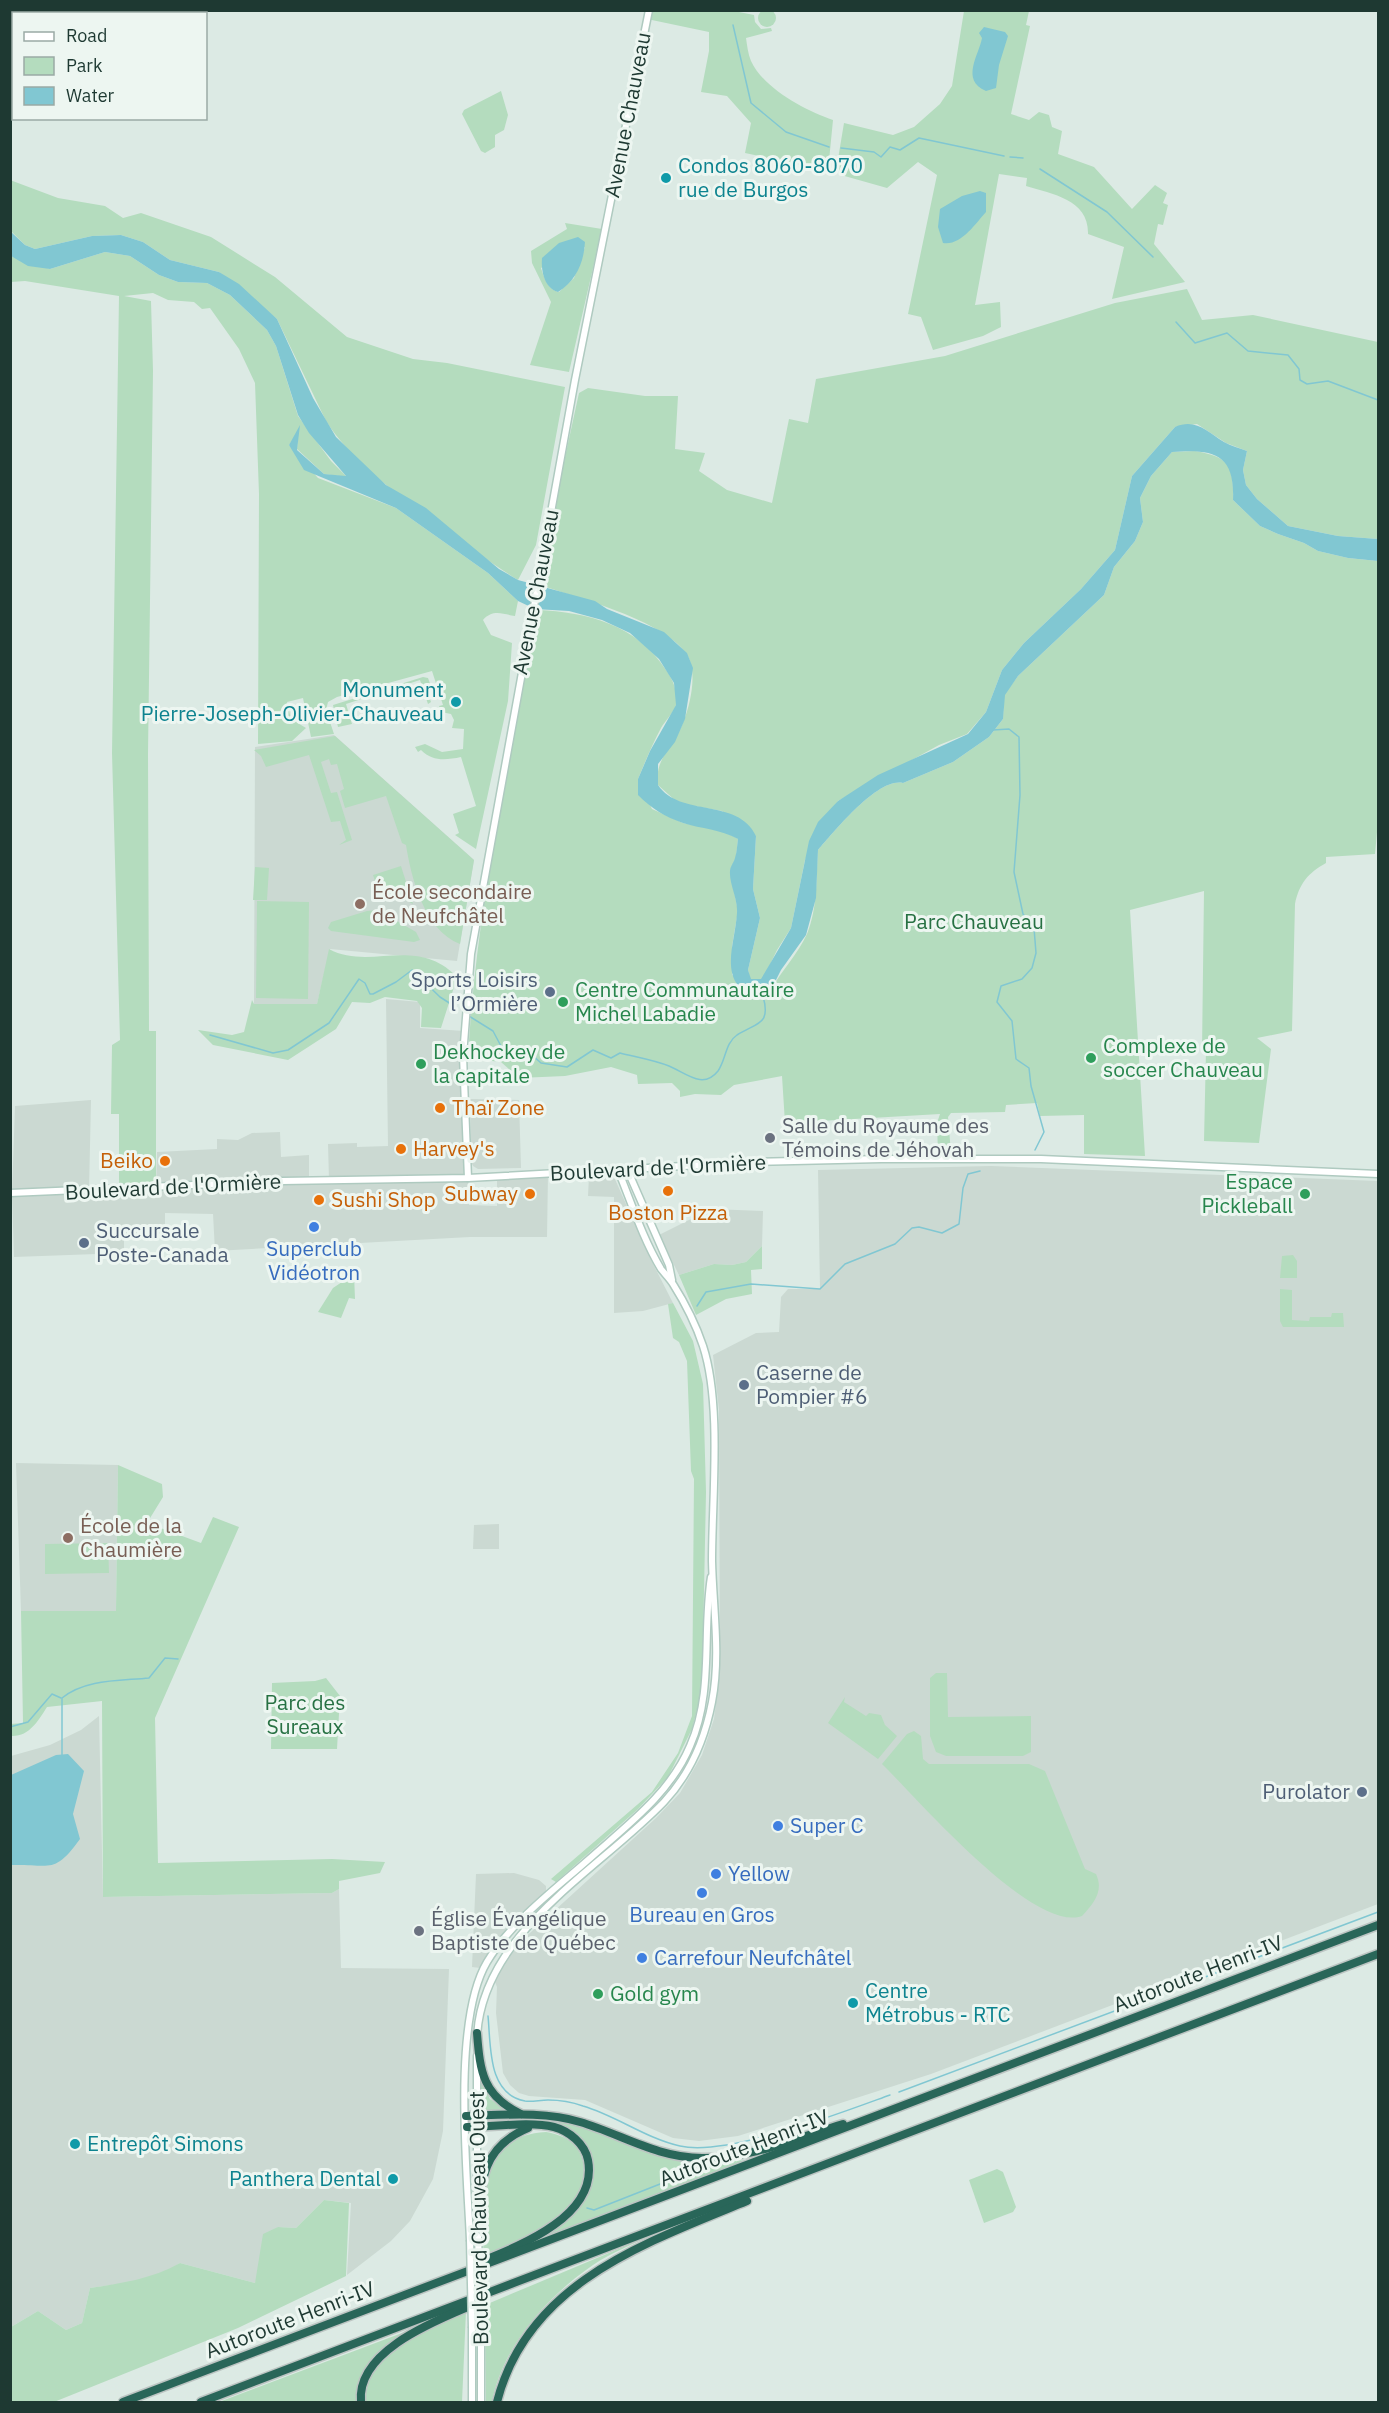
<svg xmlns="http://www.w3.org/2000/svg" width="1389" height="2413" font-family="'IBM Plex Sans',sans-serif">
<rect width="100%" height="100%" fill="#dceae4"/>
<!-- built -->
<g fill="#cbd9d2">
<polygon points="334,735 474,860 457,961 330,949 317,1004 254,1004 255,747"/>
<polygon points="386,999 420,1002 420,1028 464,1031 469,1205 497,1206 497,1177 548,1174 547,1237 470,1237 215,1251 213,1214 165,1213 165,1233 124,1234 124,1253 14,1257 12,1193 15,1106 91,1100 89,1191 156,1189 157,1152 217,1149 217,1139 238,1140 252,1133 280,1132 281,1157 309,1155 309,1181 329,1180 328,1144 357,1143 357,1147 388,1146"/>
<polygon points="470,1099 519,1100 521,1168 478,1169 473,1166 471,1162"/>
<polygon points="991,1166 1378,1181 1378,1904 931,2074 738,2136 699,2141 673,2138 585,2100 529,2096 519,2093 510,2085 503,2073 496,2013 497,1987 494,1979 519,1943 656,1818 680,1793 702,1755 714,1719 720,1670 719,1410 713,1355 756,1333 779,1332 781,1297 788,1289 820,1289 818,1170"/>
<polygon points="589,1176 614,1177 650,1258 673,1303 643,1311 614,1313 614,1197 588,1196"/>
<polygon points="711,1209 763,1211 762,1246 746,1262 732,1265 714,1264 679,1275 659,1235"/>
<polygon points="16,1463 118,1465 116,1611 21,1611"/>
<polygon points="499,1524 499,1549 473,1549 474,1525"/>
<polygon points="99,1716 103,1897 332,1893 339,1889 341,1968 449,1969 443,2131 433,2179 410,2221 391,2241 347,2275 351,2203 324,2200 296,2228 278,2227 255,2283 180,2263 167,2271 133,2282 90,2288 82,2323 66,2330 38,2311 11,2327 11,1756 50,1745 81,1730"/>
<polygon points="514,1873 539,1880 546,1886 546,1893 507,1929 480,1968 472,1967 476,1874"/>
</g>
<!-- green -->
<g fill="#b4dcbe" fill-rule="evenodd">
<circle cx="767" cy="18" r="9"/>
<path d="M649,11H734L754,15L755,22L761,29L771,28L772,31L746,38C747,45 748,54 751,61C764,89 806,111 833,120L828,171L745,153L751,123L727,96L701,92L709,51V32L647,19Z"/>
<path d="M964,11H1029L1026,25L1030,26L1011,114L1029,120L1039,112L1049,115L1052,127L1062,131L1058,154L1094,167L1132,209L1155,185L1167,193L1163,203L1168,205L1163,225L1158,224L1154,244L1185,282L1112,299L1124,247L1088,234C1089,200 1053,194 1026,186L1027,178L999,174L975,305L1000,302L1001,327L983,336L933,350L921,317L908,314L937,175L918,162L887,188L841,175L837,165L844,123L893,135L914,127L940,104L952,86Z"/>
<polygon points="501,91 508,115 504,130 495,135 495,147 485,153 481,151 462,114 464,110"/>
<path d="M10,180L58,198L105,206L123,218L141,213L211,237L275,277L347,337L413,359L447,363L565,387L536,545L518,580C490,563 464,543 438,524C397,494 354,464 326,421L277,319L219,272L170,260L143,242L121,235L92,236L35,249L25,245L11,231Z"/>
<path d="M565,223L602,229L569,372L530,365L551,302L532,263L531,251L567,229ZM585,247L574,278L559,292C548,290 544,277 541,268Z"/>
<path d="M105,252L130,256L159,275L178,282L207,283L230,295L267,330L276,346L298,416L331,461L347,477L324,474L297,449L298,432L289,445L318,478L396,508L488,573L518,601L515,616C502,614 493,609 483,620L491,635L512,643L508,701L476,849L455,835L459,833L453,814L476,806L461,757C446,760 433,762 421,750L418,752L415,747L425,744L442,752L463,749L464,729L452,728L454,720L451,714L441,712L439,706L443,705L432,671L337,697L328,702L326,710L334,734L311,737L303,698L287,702L291,719L306,728L292,741L258,744L259,494L255,383L239,349L210,308L202,309L194,302L168,300L153,293L124,296L151,301L153,371L148,754L149,1031H156V1189L119,1190V1114H111L112,1045L120,1040L112,753L119,296L25,281L11,282L10,256L50,269Z"/>
<path d="M1187,289L1202,320L1253,315L1378,342V539L1338,536L1288,526L1257,499L1246,485L1243,470L1247,451L1226,443L1197,424L1175,427L1132,476L1115,550L1081,589L1024,643L1002,670L986,712L967,734L939,745L838,801L805,860L791,928L777,950L763,979H750L748,970L760,918L753,889L756,836L722,811L678,803L658,785C654,757 675,747 684,720C691,702 698,670 686,653C662,620 581,599 543,586L562,471L579,393L588,388L645,396H678L675,449L705,453L699,471L727,490L772,503L789,419L808,423L816,379L945,356L1115,303Z"/>
<path d="M1195,451C1229,457 1234,465 1233,500L1260,526L1278,534L1304,543L1318,551L1348,558L1378,561V821L1375,854L1326,857V863C1308,873 1299,884 1295,904L1292,1031L1257,1038L1271,1049L1259,1143L1204,1141L1206,1050L1202,1051L1204,891L1130,910L1145,1156L1084,1154V1115L1040,1116L1037,1103L1006,1105L1005,1112L951,1113L948,1117L951,1153L938,1154L937,1123L940,1114L785,1123L782,1076L734,1085L721,1095L695,1094L680,1097V1091L672,1083L638,1084L637,1075L611,1067L565,1076L519,1078L501,1062L468,1058C476,907 510,758 537,610C588,612 637,625 666,670C673,679 678,692 676,705C674,712 665,721 661,728C652,745 645,762 638,779L652,809L683,823L724,831L738,839L736,857L730,871L738,911L732,946V975L771,990C781,971 798,954 807,934C818,907 816,878 818,850C834,832 878,777 903,783L953,762L989,737L1003,719L1004,695L1018,676L1104,595L1114,567L1135,541L1143,522L1140,498L1151,476L1172,452Z"/>
<polygon points="423,677 428,678 433,692 428,694 431,702 428,704 420,680 346,704 352,724 338,727 333,705"/>
<path d="M335,736L474,860L460,944C424,930 411,877 406,845L402,843L386,796L345,808L340,791L344,789L337,764L331,765L329,759L321,762L331,793L337,792L352,840L339,845L346,840L340,821L331,822L309,755L266,767L261,756L254,750Z"/>
<polygon points="401,866 413,904 376,884 373,875"/>
<polygon points="255,867 269,868 267,900 253,900"/>
<polygon points="257,901 309,902 308,999 256,998"/>
<polygon points="378,910 416,932 420,940 414,942 331,931 328,928 331,922 367,911"/>
<path d="M329,949C369,971 415,936 455,975V984L441,1028L421,1027L422,1008L417,1001L385,997L370,1003L352,1002L336,1029L288,1060L213,1045L198,1030L232,1035L244,1032L252,1000L254,1004H317Z"/>
<polygon points="762,1246 762,1269 751,1270 752,1294 726,1299 696,1315 679,1275 714,1264 732,1265 746,1262"/>
<polygon points="1293,1255 1297,1261 1297,1278 1280,1278 1282,1256"/>
<polygon points="354,1274 355,1299 349,1298 341,1318 318,1312 333,1288"/>
<polygon points="1280,1289 1292,1290 1292,1320 1309,1321 1310,1317 1331,1317 1332,1313 1343,1313 1344,1327 1283,1327 1280,1321"/>
<polygon points="673,1303 693,1341 703,1384 706,1492 702,1690 692,1729 668,1777 638,1809 556,1882 551,1879 652,1792 678,1753 692,1716 694,1479 691,1471 687,1361 679,1342 673,1338 668,1304"/>
<path d="M118,1465L162,1484L163,1497L147,1523L201,1543L213,1517L239,1527L155,1718L158,1863L332,1859L385,1862L380,1873L339,1881V1889L332,1893L103,1897L102,1701L47,1707C38,1721 29,1737 11,1736L10,1724L23,1723L21,1611H116Z"/>
<polygon points="108,1543 109,1573 45,1574 45,1544"/>
<polygon points="936,1673 947,1673 948,1717 1031,1716 1031,1752 1023,1756 946,1756 936,1752 930,1736 930,1678"/>
<polygon points="326,1678 340,1696 337,1749 271,1749 272,1683 315,1681"/>
<polygon points="845,1697 844,1702 866,1716 869,1713 881,1715 885,1725 897,1736 878,1759 828,1723"/>
<path d="M914,1731L921,1736L923,1759L929,1764H1029L1045,1771L1085,1869L1096,1874C1104,1891 1094,1903 1082,1916C1033,1934 916,1797 882,1764L907,1734Z"/>
<polygon points="480,2078 490,2099 510,2112 481,2114"/>
<path d="M553,2121C601,2125 639,2156 686,2162C701,2164 737,2158 745,2161L546,2237L545,2233C564,2218 607,2188 590,2158C582,2143 560,2136 553,2121Z"/>
<path d="M546,2132C562,2135 577,2141 582,2158C597,2210 520,2239 484,2256C480,2204 478,2135 546,2132Z"/>
<polygon points="997,2169 1003,2172 1016,2207 1013,2212 984,2223 969,2180"/>
<path d="M324,2200L349,2203L346,2276L238,2328L54,2402H11V2327L38,2311L66,2330L82,2323L90,2288C122,2283 152,2279 180,2263L255,2283L263,2234L278,2227L296,2228Z"/>
<path d="M647,2237C627,2247 604,2256 586,2270C543,2301 502,2349 492,2402H486L485,2305Z"/>
<path d="M466,2311L462,2402H366C356,2359 436,2326 466,2311Z"/>
<path d="M402,2333L403,2335C379,2352 354,2370 357,2402H219Z"/>
</g>
<!-- water -->
<g fill="#81c7d2">
<path d="M984,27L1005,32L1008,36L999,65L996,88L986,91C960,80 979,55 982,38L979,33Z"/>
<path d="M980,191L986,193V212C975,224 961,246 943,243L938,227L940,209L962,196Z"/>
<path d="M10,231L25,245L35,249L92,236L121,235L143,242L170,260L219,272L239,284L277,319L313,398L336,437L386,485L426,508L499,569L518,580L595,601L607,609L664,632L687,653L693,668L685,719L675,742L658,764V785C680,818 738,797 756,836L753,889L760,918L748,970L751,979H761L791,928L809,841L818,822L838,801L878,775L968,734L986,712L1002,670L1024,643L1081,589L1115,550L1132,476L1175,427C1196,418 1207,432 1224,442C1231,446 1240,448 1247,451L1243,470L1246,485L1257,499L1288,526L1338,536L1378,539V561L1348,558L1318,551L1304,543L1278,534L1260,526L1233,500C1235,453 1213,449 1172,452L1151,476L1140,498L1143,522L1135,541L1114,567L1104,595L1018,676L1005,695L1003,719L989,737L953,762L903,783C878,777 834,832 818,850L816,898L806,935L781,970L771,990L757,999C716,982 735,946 737,913C738,899 729,884 730,871C730,867 734,862 735,858C737,852 737,845 738,839C720,829 702,829 683,823C665,817 651,808 638,795V779L650,751L676,705L674,683L659,659L630,633L602,620L569,611L535,609L518,601L488,573L396,508L304,470L289,445L300,425L297,450L324,474L346,476L309,433L298,415L276,346L267,330L230,295L207,283L178,282L159,275L130,256L105,252L50,269L28,266L11,256Z"/>
<path d="M578,237L585,242C584,262 576,281 558,292C544,288 541,271 542,258L559,243Z"/>
<path d="M68,1754L84,1771L73,1814L80,1839C54,1875 51,1864 11,1865V1775L56,1755Z"/>
</g>
<g fill="none" stroke-linecap="round" stroke-linejoin="round">
<!-- stream -->
<g stroke="#81c7d2" stroke-width="1.5">
<polyline points="733,25 751,103 786,132 829,147"/>
<polyline points="841,148 874,152 881,157 890,147 900,150 919,138 1004,156"/>
<polyline points="1010,157 1023,158"/>
<polyline points="1040,169 1107,212 1153,257"/>
<polyline points="1176,322 1195,343 1227,333 1248,351 1288,355 1299,369 1300,380 1307,384 1328,381 1378,400"/>
<polyline points="993,730 1009,729 1019,737 1020,795 1014,872 1023,914 1034,928 1036,953 1032,968 1022,979 1001,986 997,1002 1012,1021 1016,1059 1029,1068 1031,1086 1044,1132 1035,1150"/>
<path d="M469,1016L493,1031L502,1048L512,1058L532,1055L541,1063L567,1067L593,1050L611,1058L620,1053C636,1057 654,1060 669,1066C686,1073 703,1090 718,1071C726,1060 725,1043 737,1035C758,1022 771,1025 763,996"/>
<polyline points="210,1035 273,1053 288,1050 329,1023 359,979 365,983 370,994 373,994 396,982 412,970 440,997 454,1006"/>
<polyline points="697,1306 706,1292 751,1284 820,1289 845,1264 895,1244 912,1228 919,1227 942,1233 959,1224 963,1188 968,1174 980,1171"/>
<polyline points="10,1727 28,1722 52,1694 61,1698"/>
<path d="M62,1756V1698C86,1679 119,1681 149,1678L165,1658L178,1659"/>
<path d="M488,2016C491,2045 487,2094 525,2101C532,2102 540,2100 548,2100C560,2100 572,2102 583,2106C617,2116 645,2138 680,2146C727,2157 843,2112 890,2095"/>
<polyline points="899,2092 1378,1912"/>
<polyline points="587,2208 594,2210 688,2173 688,2169"/>
</g>
<!-- secondary casing -->
<g stroke="#afcac0" stroke-width="9">
<g id="secondary">
<polyline points="627,1169 669,1265 672,1280"/>
<polyline points="468,1178 463,1056 471,954 575,380 649,10"/>
<polyline points="10,1193 282,1181 468,1178 755,1162 881,1159 1041,1159 1378,1174"/>
<path d="M477,2037C482,1932 598,1871 664,1802C690,1774 705,1739 712,1702C721,1656 713,1607 712,1561C712,1498 722,1404 703,1346C696,1325 685,1303 673,1284C670,1279 665,1274 661,1269C643,1239 631,1202 618,1170"/>
<polyline points="477,2056 477,2196"/>
<path d="M470,2240C467,2169 452,2021 487,1962C511,1922 554,1890 588,1860C626,1826 670,1794 690,1746C714,1692 702,1633 711,1577"/>
<polyline points="481,2327 481,2402"/>
<polyline points="472,2328 472,2402"/>
</g>
</g>
<!-- motorway casing -->
<g stroke="#bcc4c2" stroke-width="11">
<g id="motorway">
<path d="M477,2033C480,2072 483,2096 521,2114"/>
<path d="M466,2116C503,2115 545,2111 580,2122C621,2134 657,2158 702,2158C750,2159 797,2138 843,2124"/>
<path d="M467,2127C492,2127 530,2121 554,2127C569,2131 585,2144 588,2160C599,2218 514,2248 472,2265"/>
<path d="M478,2236C481,2189 477,2149 528,2128"/>
<polyline points="123,2402 1378,1925"/>
<polyline points="201,2402 1378,1954"/>
<path d="M361,2402C356,2352 432,2322 470,2306"/>
<path d="M497,2402C527,2283 645,2243 747,2201"/>
</g>
</g>
<!-- secondary -->
<use href="#secondary" stroke="#fff" stroke-width="6"/>
<!-- motorway -->
<use href="#motorway" stroke="#296659" stroke-width="8"/>
<!-- secondary-bridge casing -->
<g stroke="#afcac0" stroke-width="9" stroke-linecap="butt">
<g id="secondary-bridge">
<polyline points="478,2236 481,2327"/>
<polyline points="470,2240 472,2328"/>
</g>
</g>
<!-- secondary-bridge -->
<use href="#secondary-bridge" stroke="#fff" stroke-width="6"/>
</g>
<!-- markers -->
<g fill="#0f9aa8" stroke="#edf6f1" stroke-width="2">
<circle cx="666" cy="178" r="6"/>
<circle cx="456" cy="702" r="6"/>
<circle cx="853" cy="2003" r="6"/>
<circle cx="75" cy="2144" r="6"/>
<circle cx="393" cy="2179" r="6"/>
</g>
<g fill="#8d6e63" stroke="#edf6f1" stroke-width="2">
<circle cx="360" cy="904" r="6"/>
<circle cx="68" cy="1538" r="6"/>
</g>
<g fill="#5c6f8a" stroke="#edf6f1" stroke-width="2">
<circle cx="550" cy="992" r="6"/>
<circle cx="84" cy="1243" r="6"/>
<circle cx="744" cy="1385" r="6"/>
<circle cx="1362" cy="1792" r="6"/>
</g>
<g fill="#2e9e5b" stroke="#edf6f1" stroke-width="2">
<circle cx="563" cy="1002" r="6"/>
<circle cx="1091" cy="1058" r="6"/>
<circle cx="421" cy="1064" r="6"/>
<circle cx="1305" cy="1194" r="6"/>
<circle cx="598" cy="1994" r="6"/>
</g>
<g fill="#e8710a" stroke="#edf6f1" stroke-width="2">
<circle cx="440" cy="1108" r="6"/>
<circle cx="401" cy="1149" r="6"/>
<circle cx="165" cy="1161" r="6"/>
<circle cx="668" cy="1191" r="6"/>
<circle cx="530" cy="1194" r="6"/>
<circle cx="319" cy="1200" r="6"/>
</g>
<g fill="#6b7280" stroke="#edf6f1" stroke-width="2">
<circle cx="770" cy="1138" r="6"/>
<circle cx="419" cy="1931" r="6"/>
</g>
<g fill="#3f7fe0" stroke="#edf6f1" stroke-width="2">
<circle cx="314" cy="1227" r="6"/>
<circle cx="778" cy="1826" r="6"/>
<circle cx="716" cy="1874" r="6"/>
<circle cx="702" cy="1893" r="6"/>
<circle cx="642" cy="1958" r="6"/>
</g>
<g text-anchor="middle" stroke-width="6" stroke-linejoin="round" paint-order="stroke">
<!-- street labels -->
<g font-size="21" fill="#1e3932" stroke="#edf6f1">
<text transform="translate(628 115) rotate(-79)" y="7">Avenue Chauveau</text>
<text transform="translate(536 592) rotate(-79)" y="7">Avenue Chauveau</text>
<text transform="translate(658 1168) rotate(-3)" y="7">Boulevard de l'Ormière</text>
<text transform="translate(173 1187) rotate(-3)" y="7">Boulevard de l'Ormière</text>
<text transform="translate(1198 1974) rotate(-21)" y="7">Autoroute Henri-IV</text>
<text transform="translate(744 2148) rotate(-21)" y="7">Autoroute Henri-IV</text>
<text transform="translate(479 2218) rotate(-91)" y="7">Boulevard Chauveau Ouest</text>
<text transform="translate(290 2320) rotate(-21)" y="7">Autoroute Henri-IV</text>
</g>
<!-- culture labels -->
<g font-size="21" fill="#0d838f" stroke="#edf6f1" text-anchor="start">
<text x="678" y="173">Condos 8060-8070<tspan x="678" dy="24">rue de Burgos</tspan></text>
<text x="444" y="697" text-anchor="end">Monument<tspan x="444" dy="24">Pierre-Joseph-Olivier-Chauveau</tspan></text>
<text x="865" y="1998">Centre<tspan x="865" dy="24">Métrobus - RTC</tspan></text>
<text x="87" y="2151">Entrepôt Simons</text>
<text x="381" y="2186" text-anchor="end">Panthera Dental</text>
</g>
<!-- education labels -->
<g font-size="21" fill="#785e54" stroke="#edf6f1" text-anchor="start">
<text x="372" y="899">École secondaire<tspan x="372" dy="24">de Neufchâtel</tspan></text>
<text x="80" y="1533">École de la<tspan x="80" dy="24">Chaumière</tspan></text>
</g>
<!-- park labels -->
<g font-size="21" fill="#277143" stroke="#edf6f1">
<text x="974" y="929">Parc Chauveau</text>
<text x="305" y="1710">Parc des<tspan x="305" dy="24">Sureaux</tspan></text>
</g>
<!-- service labels -->
<g font-size="21" fill="#4e5e75" stroke="#edf6f1" text-anchor="end">
<text x="538" y="987">Sports Loisirs<tspan x="538" dy="24">l’Ormière</tspan></text>
<text x="96" y="1238" text-anchor="start">Succursale<tspan x="96" dy="24">Poste-Canada</tspan></text>
<text x="756" y="1380" text-anchor="start">Caserne de<tspan x="756" dy="24">Pompier #6</tspan></text>
<text x="1350" y="1799">Purolator</text>
</g>
<!-- leisure labels -->
<g font-size="21" fill="#27864d" stroke="#edf6f1" text-anchor="start">
<text x="575" y="997">Centre Communautaire<tspan x="575" dy="24">Michel Labadie</tspan></text>
<text x="1103" y="1053">Complexe de<tspan x="1103" dy="24">soccer Chauveau</tspan></text>
<text x="433" y="1059">Dekhockey de<tspan x="433" dy="24">la capitale</tspan></text>
<text x="1293" y="1189" text-anchor="end">Espace<tspan x="1293" dy="24">Pickleball</tspan></text>
<text x="610" y="2001">Gold gym</text>
</g>
<!-- food labels -->
<g font-size="21" fill="#c56008" stroke="#edf6f1" text-anchor="start">
<text x="452" y="1115">Thaï Zone</text>
<text x="413" y="1156">Harvey's</text>
<text x="153" y="1168" text-anchor="end">Beiko</text>
<text x="518" y="1201" text-anchor="end">Subway</text>
<text x="331" y="1207">Sushi Shop</text>
<text x="668" y="1220" text-anchor="middle">Boston Pizza</text>
</g>
<!-- worship labels -->
<g font-size="21" fill="#5b616d" stroke="#edf6f1" text-anchor="start">
<text x="782" y="1133">Salle du Royaume des<tspan x="782" dy="24">Témoins de Jéhovah</tspan></text>
<text x="431" y="1926">Église Évangélique<tspan x="431" dy="24">Baptiste de Québec</tspan></text>
</g>
<!-- shop labels -->
<g font-size="21" fill="#366cbe" stroke="#edf6f1" text-anchor="start">
<text x="314" y="1256" text-anchor="middle">Superclub<tspan x="314" dy="24">Vidéotron</tspan></text>
<text x="790" y="1833">Super C</text>
<text x="728" y="1881">Yellow</text>
<text x="702" y="1922" text-anchor="middle">Bureau en Gros</text>
<text x="654" y="1965">Carrefour Neufchâtel</text>
</g>
</g>
<!-- border -->
<rect width="1389" height="2413" fill="none" stroke="#1e3932" stroke-width="24"/>
<!-- legend -->
<rect x="12" y="12" width="195" height="108" fill="#edf6f1" stroke="#9aaaa5" stroke-width="1.5"/>
<rect x="24" y="32" width="30" height="9" fill="#ffffff" stroke="#9aaaa5" stroke-width="1.5"/>
<text x="66" y="42" font-size="18" fill="#1e3932">Road</text>
<rect x="24" y="57" width="30" height="18" fill="#b4dcbe" stroke="#9aaaa5" stroke-width="1.5"/>
<text x="66" y="72" font-size="18" fill="#1e3932">Park</text>
<rect x="24" y="87" width="30" height="18" fill="#81c7d2" stroke="#9aaaa5" stroke-width="1.5"/>
<text x="66" y="102" font-size="18" fill="#1e3932">Water</text>
</svg>
